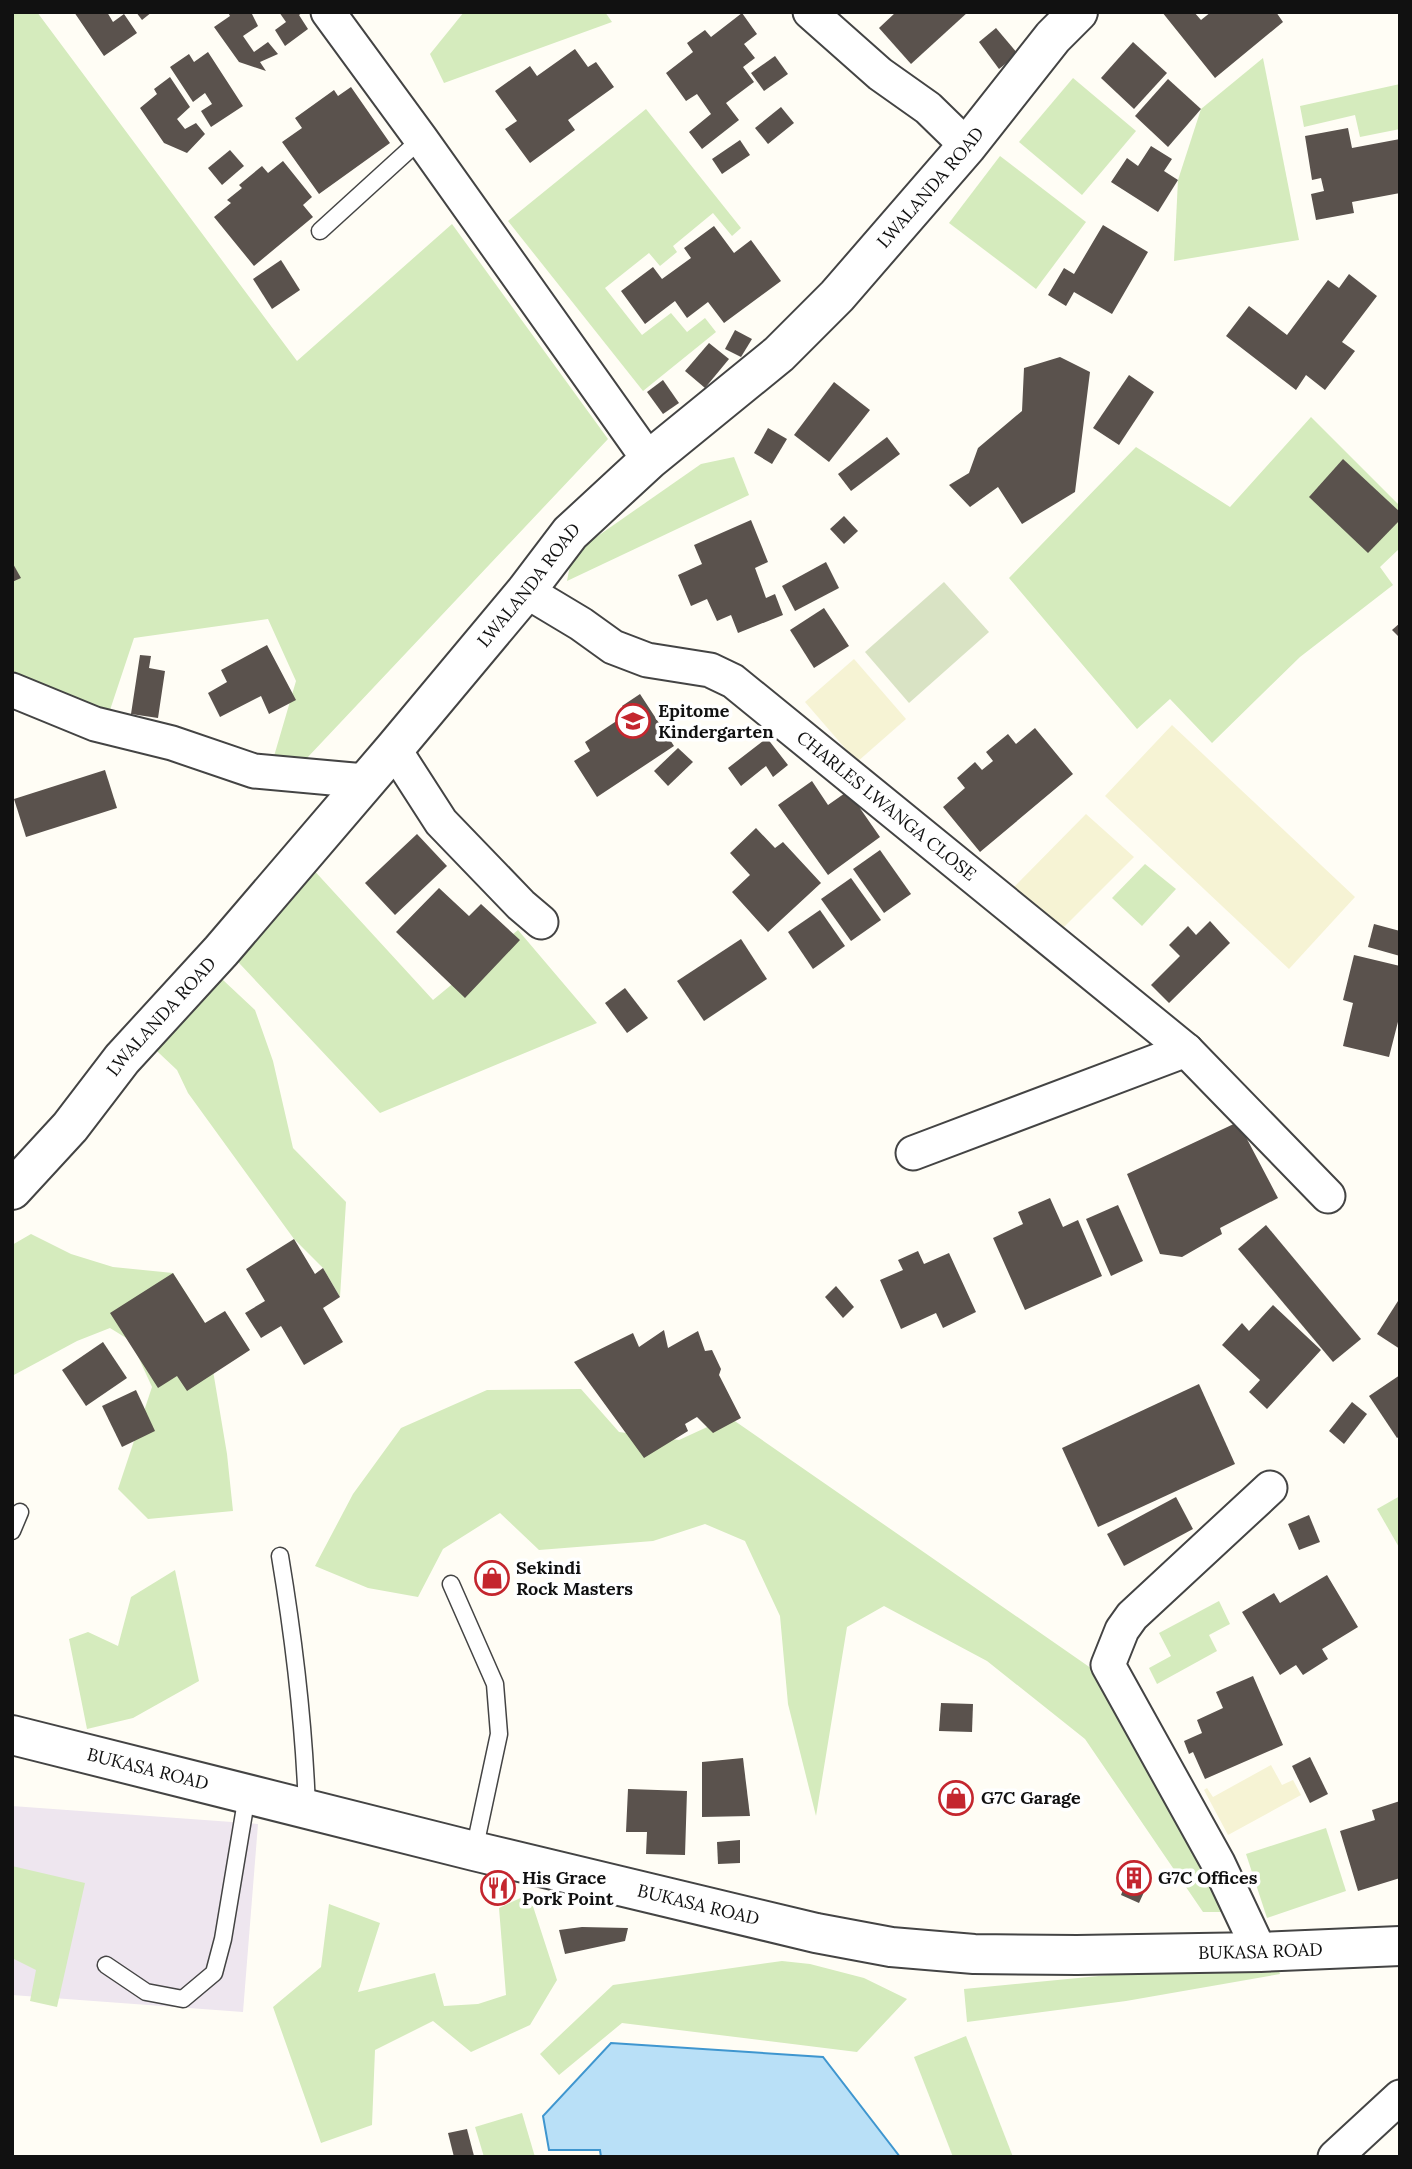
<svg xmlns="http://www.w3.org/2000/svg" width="1412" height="2169" font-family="Lora,serif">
<rect width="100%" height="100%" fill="#fffdf5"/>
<!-- industrial -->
<polygon fill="#eee6ef" points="12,1806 258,1824 243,2012 12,1995"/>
<!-- farmland -->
<g fill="#f6f3d4">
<polygon points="854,659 906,719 857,762 805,702"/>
<polygon points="1172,725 1355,897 1289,969 1105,796"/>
<polygon points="1086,814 1134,857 1063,928 1012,889"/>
<polygon points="1271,1765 1282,1785 1293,1780 1301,1795 1228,1835 1204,1790 1207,1788 1213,1797"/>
</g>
<!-- green -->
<g fill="#d5ebbd">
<polygon points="12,12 37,12 297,361 452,224 608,439 307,758 272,763 296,681 268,619 134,638 109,713 12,675"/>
<polygon points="464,12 605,12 612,22 444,83 430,54"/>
<polygon points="1263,58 1299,240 1174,261 1178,180 1201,109"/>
<polygon points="1073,78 1136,131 1082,195 1019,142"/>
<polygon points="1400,84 1400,129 1360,137 1355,115 1304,127 1300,106"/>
<polygon points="646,109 741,228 732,236 713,213 673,246 677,252 660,266 649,253 605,288 642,335 671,313 687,332 705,318 716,332 643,391 508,221"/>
<polygon points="1000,156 1086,222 1036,289 949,223"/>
<polygon points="1311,417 1400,506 1400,548 1380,567 1393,585 1300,657 1212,743 1170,699 1137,729 1009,578 1136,447 1230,507"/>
<polygon points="734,457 749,495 567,581 572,554 701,464"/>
<polygon points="299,854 433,1000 518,930 597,1023 380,1113 224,947"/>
<polygon points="1145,864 1176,889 1142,926 1112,898"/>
<polygon points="207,965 255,1010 273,1061 293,1148 346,1202 340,1297 323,1268 294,1239 188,1093 177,1070 142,1037"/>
<polygon points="31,1234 71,1254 113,1267 173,1273 205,1323 227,1454 233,1511 148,1519 118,1489 152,1387 131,1341 110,1328 77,1341 12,1376 12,1245"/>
<polygon points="581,1389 619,1432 679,1440 729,1417 1098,1673 1232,1912 1203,1912 1085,1739 987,1661 884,1606 847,1627 816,1816 788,1704 780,1616 745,1541 705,1524 653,1541 539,1550 500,1513 443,1549 418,1597 368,1588 315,1566 353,1494 401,1428 487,1390"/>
<polygon points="1400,1496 1400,1549 1377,1509"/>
<polygon points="175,1570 199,1681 133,1718 87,1729 69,1639 88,1632 118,1646 131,1597"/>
<polygon points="1219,1601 1230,1624 1209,1635 1217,1651 1157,1684 1149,1668 1171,1656 1159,1633"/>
<polygon points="1326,1828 1346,1891 1267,1918 1246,1854"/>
<polygon points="12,1866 85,1883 57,2007 30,2001 36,1970 12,1958"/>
<polygon points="529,1894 557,1980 530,2025 471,2052 433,2021 375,2050 372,2125 321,2143 273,2007 321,1967 329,1904 380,1923 358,1992 435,1973 444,2006 478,2004 506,1995 499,1908"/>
<polygon points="1275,1959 1280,1974 1126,2001 967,2022 964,1989"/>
<polygon points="782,1961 810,1964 864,1978 907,1999 857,2052 622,2023 559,2075 540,2054 613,1985"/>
<polygon points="966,2036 1013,2157 953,2157 914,2057"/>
<polygon points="522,2113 535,2157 484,2157 475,2127"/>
</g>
<!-- cemetery -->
<polygon fill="#d9e3c4" points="944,582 989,632 909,703 865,652"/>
<!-- water -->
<polygon fill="#b9e0f7" stroke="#3f96cf" stroke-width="2" points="611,2043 823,2057 900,2157 601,2157 600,2150 549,2150 543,2116"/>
<!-- building -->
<g fill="#5a524d">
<polygon points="74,12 107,12 113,22 124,14 137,33 104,56"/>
<polygon points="136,12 152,12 142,20"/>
<polygon points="228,12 251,12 258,26 243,36 254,52 268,42 278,54 260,62 266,71 239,62 214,27 230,16"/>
<polygon points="279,12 303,12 299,15 308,29 285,46 275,30 286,22"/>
<polygon points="896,12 968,12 911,64 879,28"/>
<polygon points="1162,12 1194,12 1201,20 1211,12 1276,12 1283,22 1215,78"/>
<polygon points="742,13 757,34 744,44 755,58 743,67 754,82 726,103 739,120 702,149 689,132 711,114 697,94 686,101 666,73 693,52 687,43 705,30 711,37"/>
<polygon points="996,28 1018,54 999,69 979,42"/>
<polygon points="1133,42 1167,73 1134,109 1101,78"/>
<polygon points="575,49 588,67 596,62 614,87 568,120 575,130 530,163 505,129 517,121 495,91 530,66 537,76"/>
<polygon points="208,52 243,106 211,127 201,111 212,104 205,93 193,102 170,67 189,54 194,62"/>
<polygon points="775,56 788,74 764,91 751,73"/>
<polygon points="170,77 190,107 177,119 185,129 196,123 205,134 187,153 164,143 140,108 157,94 154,89"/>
<polygon points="1168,79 1201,109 1168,147 1135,116"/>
<polygon points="351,87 390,143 319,194 282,142 302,128 295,118 334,90 338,96"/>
<polygon points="781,107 794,123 768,144 755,128"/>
<polygon points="1348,128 1352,148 1400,139 1400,193 1352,202 1354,213 1316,220 1311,194 1324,191 1321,178 1312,180 1305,136"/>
<polygon points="740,140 750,155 722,174 712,159"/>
<polygon points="1151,146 1172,159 1164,171 1178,180 1158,212 1111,182 1127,158 1138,166"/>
<polygon points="230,150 244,166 222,185 208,168"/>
<polygon points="283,161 312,197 303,205 313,217 254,266 214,217 231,203 227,200 242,188 239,185 262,166 268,173"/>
<polygon points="1103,225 1148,252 1112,314 1074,292 1066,306 1048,295 1064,268 1074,274"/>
<polygon points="714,226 734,253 751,240 781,281 724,323 708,302 687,318 675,301 645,324 621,291 653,267 662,279 691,258 684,248"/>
<polygon points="281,260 300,290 272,309 253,279"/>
<polygon points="1349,274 1377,296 1342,342 1355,351 1325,390 1306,375 1296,390 1226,336 1249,306 1287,335 1328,280 1339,288"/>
<polygon points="735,330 752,339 741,357 725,349"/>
<polygon points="709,343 729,359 705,388 685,371"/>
<polygon points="1060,357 1090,372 1075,492 1022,524 998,487 970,507 949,485 969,473 978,448 1022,411 1024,368"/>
<polygon points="1129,375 1154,392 1119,445 1093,428"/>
<polygon points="663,380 679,403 663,414 647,392"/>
<polygon points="834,382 870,410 829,462 794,435"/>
<polygon points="768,428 787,439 772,464 754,453"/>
<polygon points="887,437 900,454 851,491 838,474"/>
<polygon points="1343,459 1400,512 1400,520 1368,553 1309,497"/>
<polygon points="844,516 858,531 844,544 830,529"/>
<polygon points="751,520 768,562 755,568 766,598 775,594 783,615 738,633 731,615 717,621 707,599 691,606 678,575 702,564 694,545"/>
<polygon points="12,562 21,578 12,582"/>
<polygon points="826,562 839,588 795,611 782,586"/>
<polygon points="824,608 849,646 814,668 790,630"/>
<polygon points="1400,623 1400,638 1392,630"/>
<polygon points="267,645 296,700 269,714 261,696 220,717 208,693 227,682 221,670"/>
<polygon points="140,655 151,656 149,668 165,671 158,718 131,714"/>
<polygon points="640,694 674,746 597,797 574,761 590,751 585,742 627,714 622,706"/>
<polygon points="1035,728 1073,774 980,852 943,807 965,788 957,778 975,762 982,770 993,761 986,752 1008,734 1016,744"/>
<polygon points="767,738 788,765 773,777 766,766 741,786 728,768"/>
<polygon points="678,748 693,762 668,786 654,771"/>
<polygon points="105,770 117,808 26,837 14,799"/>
<polygon points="812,781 828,805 848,791 880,837 828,875 778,805"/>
<polygon points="756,828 775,848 783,842 821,883 768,932 732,892 750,875 730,853"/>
<polygon points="417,834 447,866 395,915 365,883"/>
<polygon points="880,850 911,894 884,913 853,869"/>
<polygon points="851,878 881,920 851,941 821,899"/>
<polygon points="439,888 469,916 481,904 520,940 465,998 396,932"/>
<polygon points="820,910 845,946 813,969 788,932"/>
<polygon points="1210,921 1230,943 1169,1003 1151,985 1180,956 1169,945 1188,926 1196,935"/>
<polygon points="1374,924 1400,931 1400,956 1368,947"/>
<polygon points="741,939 767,979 704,1021 677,981"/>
<polygon points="1354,955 1400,966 1400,1014 1389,1057 1343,1046 1353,1003 1343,1000"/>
<polygon points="625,988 648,1018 627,1033 605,1003"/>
<polygon points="1238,1122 1278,1198 1220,1228 1222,1234 1182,1257 1160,1254 1127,1174"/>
<polygon points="1050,1198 1063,1227 1078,1220 1102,1276 1025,1310 993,1238 1023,1224 1018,1212"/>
<polygon points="1118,1205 1143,1261 1111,1276 1086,1219"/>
<polygon points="1266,1225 1361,1339 1333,1362 1238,1249"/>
<polygon points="294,1239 315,1274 323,1268 340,1297 323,1308 343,1342 304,1365 281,1326 261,1338 245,1313 265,1301 246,1269"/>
<polygon points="918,1251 924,1264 949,1253 976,1312 943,1328 936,1313 901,1329 880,1280 903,1270 898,1260"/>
<polygon points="173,1273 205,1323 225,1311 250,1350 187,1391 177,1376 158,1388 110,1313"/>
<polygon points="836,1286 854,1307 843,1318 825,1297"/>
<polygon points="1398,1301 1400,1302 1400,1349 1377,1334"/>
<polygon points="1273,1305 1321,1350 1267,1409 1249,1392 1260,1380 1222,1345 1242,1323 1249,1331"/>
<polygon points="664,1330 668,1348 698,1331 705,1351 712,1350 721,1369 719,1375 741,1418 713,1433 697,1417 685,1424 688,1431 644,1458 574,1362 633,1333 639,1347"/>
<polygon points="103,1342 127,1378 86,1406 62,1370"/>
<polygon points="1400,1375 1400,1436 1397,1438 1369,1396"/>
<polygon points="1199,1384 1235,1464 1098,1527 1062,1448"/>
<polygon points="136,1390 155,1431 122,1447 102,1406"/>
<polygon points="1352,1402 1367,1414 1344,1444 1329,1431"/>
<polygon points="1176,1497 1193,1529 1124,1566 1107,1534"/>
<polygon points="1309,1515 1320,1542 1299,1550 1288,1524"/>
<polygon points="1327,1575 1358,1627 1322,1649 1328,1659 1303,1675 1296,1665 1280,1675 1242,1612 1274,1593 1280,1603"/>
<polygon points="1253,1676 1283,1745 1205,1779 1193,1752 1189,1754 1184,1741 1202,1733 1197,1720 1223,1708 1216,1692"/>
<polygon points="941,1703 973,1704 972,1732 939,1731"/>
<polygon points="1310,1757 1328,1794 1310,1803 1292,1766"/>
<polygon points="743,1758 750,1816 702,1817 702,1762"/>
<polygon points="628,1789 687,1791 685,1855 646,1854 647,1832 626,1832"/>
<polygon points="1400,1801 1400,1878 1358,1891 1340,1831 1375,1820 1372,1810"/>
<polygon points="740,1840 740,1863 718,1864 717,1842"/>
<polygon points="1133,1864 1144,1869 1137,1887 1145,1890 1139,1903 1121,1895"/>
<polygon points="582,1927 628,1928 625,1941 565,1954 559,1930"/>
<polygon points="467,2129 474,2156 454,2157 448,2133"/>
</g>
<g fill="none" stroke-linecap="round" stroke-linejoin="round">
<!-- service casing -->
<g stroke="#444" stroke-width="19">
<g id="service">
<polyline points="320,231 421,139"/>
<polyline points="12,1531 20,1512"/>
<path d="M280,1556C294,1640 304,1723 307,1809"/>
<polyline points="451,1584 495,1684 499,1734 474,1851"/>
<polyline points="106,1965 146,1992 183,1999 214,1973 223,1939 247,1795"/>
</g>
</g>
<!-- minor casing -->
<g stroke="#444" stroke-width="37">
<g id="minor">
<polyline points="328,12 421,139 649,460"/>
<polyline points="810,12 880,74 928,108 967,146"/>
<path id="s1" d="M526,591L581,624L613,647L647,660L710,670L733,681L1186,1050L1328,1196"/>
<polyline points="12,690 95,724 172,743 254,771 365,781"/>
<polyline points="394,749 441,822 521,905 541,922"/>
<polyline points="913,1153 1186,1050"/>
<polyline points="1260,1952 1218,1863 1108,1665 1122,1630 1132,1616 1270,1488"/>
<polyline points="1335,2157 1400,2097"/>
</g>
</g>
<!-- tertiary casing -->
<g stroke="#444" stroke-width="42">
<g id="tertiary">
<path id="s2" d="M12,1190L70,1127L122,1059L221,951L394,749L526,591L570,533L649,460L779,354L837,296L967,146L1053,37L1078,12"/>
<path id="s3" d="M12,1735L474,1851L816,1933L891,1947L974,1954L1077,1955L1260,1952L1400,1946"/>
</g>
</g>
<!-- service -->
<use href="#service" stroke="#fff" stroke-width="16"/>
<!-- minor -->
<use href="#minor" stroke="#fff" stroke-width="33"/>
<!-- tertiary -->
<use href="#tertiary" stroke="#fff" stroke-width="38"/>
</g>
<!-- icons -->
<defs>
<g id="school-ring" transform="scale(1.75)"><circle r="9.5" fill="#fff" stroke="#c4262e" stroke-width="1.5"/><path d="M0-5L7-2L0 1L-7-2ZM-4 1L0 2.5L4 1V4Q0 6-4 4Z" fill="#c4262e"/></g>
<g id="shop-ring" transform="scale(1.75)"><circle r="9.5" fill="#fff" stroke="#c4262e" stroke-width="1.5"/><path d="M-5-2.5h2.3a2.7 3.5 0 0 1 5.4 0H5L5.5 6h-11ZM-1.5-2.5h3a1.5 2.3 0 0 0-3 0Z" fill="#c4262e"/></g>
<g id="building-ring" transform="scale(1.75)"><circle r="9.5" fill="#fff" stroke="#c4262e" stroke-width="1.5"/><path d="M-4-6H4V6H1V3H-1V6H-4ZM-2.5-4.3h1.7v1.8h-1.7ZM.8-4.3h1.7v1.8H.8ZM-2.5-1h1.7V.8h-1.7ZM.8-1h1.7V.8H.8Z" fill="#c4262e"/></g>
<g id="restaurant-ring" transform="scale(1.75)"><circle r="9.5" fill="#fff" stroke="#c4262e" stroke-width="1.5"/><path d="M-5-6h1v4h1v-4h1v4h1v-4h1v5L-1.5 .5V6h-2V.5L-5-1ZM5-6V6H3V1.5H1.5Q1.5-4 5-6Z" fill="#c4262e"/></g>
</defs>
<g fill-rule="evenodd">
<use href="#school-ring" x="633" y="721"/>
<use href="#shop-ring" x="492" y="1578"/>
<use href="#shop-ring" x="956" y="1798"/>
<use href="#building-ring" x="1134" y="1878"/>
<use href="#restaurant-ring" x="498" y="1888"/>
</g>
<g text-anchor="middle" stroke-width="7" stroke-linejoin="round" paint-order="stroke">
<!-- street labels -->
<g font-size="18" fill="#111" stroke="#fff">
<text dy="6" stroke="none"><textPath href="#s2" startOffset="1363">LWALANDA ROAD</textPath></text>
<text dy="6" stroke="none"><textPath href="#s2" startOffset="796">LWALANDA ROAD</textPath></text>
<text dy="6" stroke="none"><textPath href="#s1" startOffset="427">CHARLES LWANGA CLOSE</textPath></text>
<text dy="6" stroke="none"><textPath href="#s2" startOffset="229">LWALANDA ROAD</textPath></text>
<text dy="6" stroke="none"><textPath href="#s3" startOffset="140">BUKASA ROAD</textPath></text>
<text dy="6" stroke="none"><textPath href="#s3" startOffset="707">BUKASA ROAD</textPath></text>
<text dy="6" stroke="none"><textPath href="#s3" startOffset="1274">BUKASA ROAD</textPath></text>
</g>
<!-- poi labels -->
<g font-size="18" font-weight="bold" fill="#111" stroke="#fff" text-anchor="start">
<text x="658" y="717">Epitome<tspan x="658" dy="21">Kindergarten</tspan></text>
<text x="516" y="1574">Sekindi<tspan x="516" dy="21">Rock Masters</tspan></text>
<text x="981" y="1804">G7C Garage</text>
<text x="522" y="1884">His Grace<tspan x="522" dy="21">Pork Point</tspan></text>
<text x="1158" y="1884">G7C Offices</text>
</g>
</g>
<!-- border -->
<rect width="1412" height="2169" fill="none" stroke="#111111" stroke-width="28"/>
</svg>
